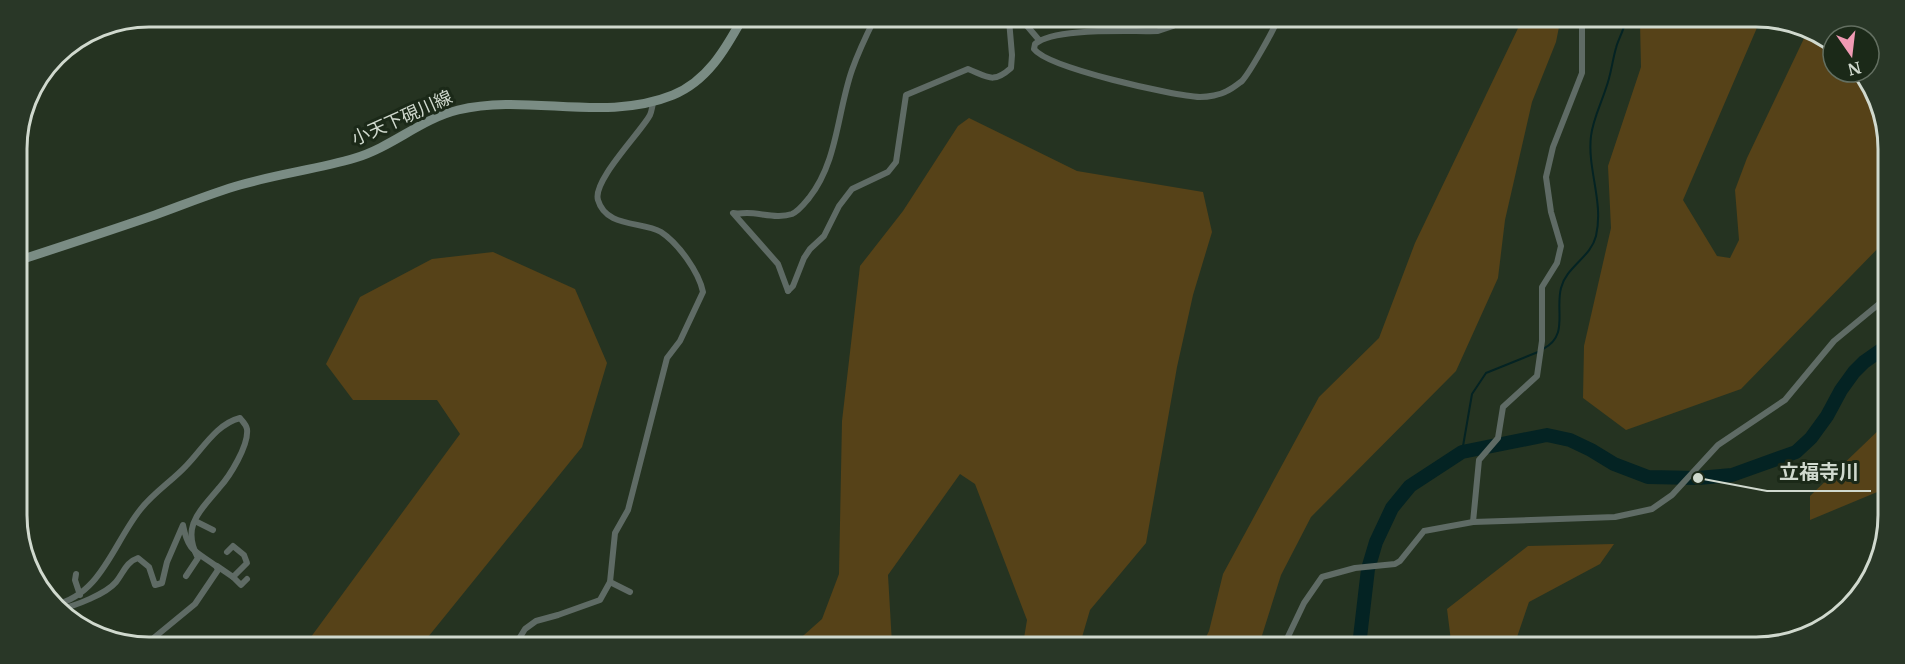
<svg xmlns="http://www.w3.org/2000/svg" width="1905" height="664" font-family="Merriweather,'Noto Sans JP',serif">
<rect width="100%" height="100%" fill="#253321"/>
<!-- green -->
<g fill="#564218">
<polygon points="1521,22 1560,22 1556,42 1532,102 1505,220 1498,278 1456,371 1311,517 1281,575 1259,645 1202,645 1209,631 1223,574 1319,397 1379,338 1415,243"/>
<polygon points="1640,23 1759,23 1683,200 1717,256 1730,258 1739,240 1735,190 1747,158 1808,30 1833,47 1833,72 1860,72 1887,131 1886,240 1741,389 1626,430 1583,398 1584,346 1611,228 1608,166 1641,67"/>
<polygon points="969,118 1077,171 1203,192 1212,232 1193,295 1177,367 1146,543 1090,610 1080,644 1023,644 1027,620 975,484 960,474 888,575 892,644 795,643 822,619 839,574 842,421 860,266 903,211 958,126"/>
<polygon points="493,252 575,289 607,363 582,447 424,642 308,641 460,434 437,400 353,400 326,364 360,297 432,259"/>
<polygon points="1883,426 1882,490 1810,520 1810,496"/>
<path d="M1614,544L1600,564L1529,602L1516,640C1499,647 1466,652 1451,641L1447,609L1528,546Z"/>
</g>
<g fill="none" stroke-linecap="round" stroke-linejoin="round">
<!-- stream -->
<g stroke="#042323" stroke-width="2">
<path d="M1543,349C1569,336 1555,311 1561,288C1566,267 1591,257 1596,236C1604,202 1587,169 1591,136C1593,119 1601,104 1606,88C1611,75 1612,62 1616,48C1618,40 1623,32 1625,23"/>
<polyline points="1462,452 1472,394 1486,373 1538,352"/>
</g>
<!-- river -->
<polyline stroke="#042323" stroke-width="14" points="1359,646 1368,569 1376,542 1392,508 1410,486 1462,452 1547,435 1570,440 1591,450 1614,464 1648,477 1698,478 1732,475 1796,452 1811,438 1827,416 1841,390 1854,372 1864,362 1884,348"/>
<!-- minor -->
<g stroke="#5f6b65" stroke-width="6">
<polyline points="1022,20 1039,40"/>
<path d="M1178,21L1173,26L1158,31C1131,32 1054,27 1035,44L1034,49C1048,68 1174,96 1200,97C1208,97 1220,95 1227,91C1232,89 1238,84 1242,81C1250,72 1272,33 1277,21"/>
<path d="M788,291L793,286L804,258L810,249L824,236L839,206L852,189L888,172L896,162L906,95L968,69C988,77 993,84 1011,68L1012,55L1009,20"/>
<path d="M788,291L778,264L733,213C738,214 742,213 747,213C761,213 778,219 792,214C799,211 804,204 809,198C838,161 837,113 852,70C858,53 866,36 874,20"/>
<polyline points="195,521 213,530"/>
<polyline points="1473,522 1479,460 1498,438 1503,407 1537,376 1542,341 1542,287 1557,263 1561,246 1551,212 1546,177 1553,147 1582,73 1582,23"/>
<polyline points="217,566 233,577 247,563 244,555 233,546 227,552"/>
<polyline points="76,574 75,580 80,595"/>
<polyline points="233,577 241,585 247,579"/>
<polyline points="610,582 630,592"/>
<polyline points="49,597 55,605"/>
<path d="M54,605C101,595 113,544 140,510C153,493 172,481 186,466C202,450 216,424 240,418C243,422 246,424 247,429C249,445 230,476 219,488C200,511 181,526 198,558L186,576"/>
<path d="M60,609C75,606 106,594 116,582C124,572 126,562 138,558L149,567L155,585L162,583L167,562L183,525C188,552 196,551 216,566L218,570L195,604L150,641"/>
<path d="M517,642L525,629L536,621L558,615L600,600L610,582L615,533L628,510L667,358L680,341L703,292C699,272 678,243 661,232C642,221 606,228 598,200C592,181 641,132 650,115C652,111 652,105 654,101"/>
<polyline points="1284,645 1304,603 1322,577 1355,568 1395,564 1400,561 1424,531 1473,522 1615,517 1652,509 1672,495 1718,445 1785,400 1834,341 1885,299"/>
</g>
<!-- secondary -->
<path stroke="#7a8c84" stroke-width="9" d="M17,261C63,246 109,231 155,215C183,205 212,193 240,185C278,174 318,169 355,158C392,147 421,119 458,110C528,93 604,123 673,95C707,81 725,50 742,19"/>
</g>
<g text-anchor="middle" stroke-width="6" stroke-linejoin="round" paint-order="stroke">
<!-- street labels -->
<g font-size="18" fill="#d0d9ce" stroke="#1b2918">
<text transform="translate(402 118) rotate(-24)" y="6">小天下硯川線</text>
</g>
</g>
<!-- crop -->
<path d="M0 0H1905V664H0ZM149 27H1756A122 122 0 0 1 1878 149V515A122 122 0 0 1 1756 637H149A122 122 0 0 1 27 515V149A122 122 0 0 1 149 27Z" fill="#293727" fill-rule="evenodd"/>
<path fill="none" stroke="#d0d9ce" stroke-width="3" d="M149 27H1756A122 122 0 0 1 1878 149V515A122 122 0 0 1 1756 637H149A122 122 0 0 1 27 515V149A122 122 0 0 1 149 27Z"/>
<!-- callouts -->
<path fill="none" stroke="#d0d9ce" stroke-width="2" d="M1698 478L1767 491H1871"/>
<circle fill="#d0d9ce" stroke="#1b2918" stroke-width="2" cx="1698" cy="478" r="6"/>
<g font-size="20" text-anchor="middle" font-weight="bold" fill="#d0d9ce" stroke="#1b2918" stroke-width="6" stroke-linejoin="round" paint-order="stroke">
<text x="1819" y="479">立福寺川</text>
</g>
<!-- north arrow -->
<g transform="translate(1851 54) rotate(166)"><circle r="28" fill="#1b2918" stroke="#636f61" stroke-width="1.5"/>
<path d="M0-4.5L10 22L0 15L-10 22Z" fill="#f19ab4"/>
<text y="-9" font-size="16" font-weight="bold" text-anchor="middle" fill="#d0d9ce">N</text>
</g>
</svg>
